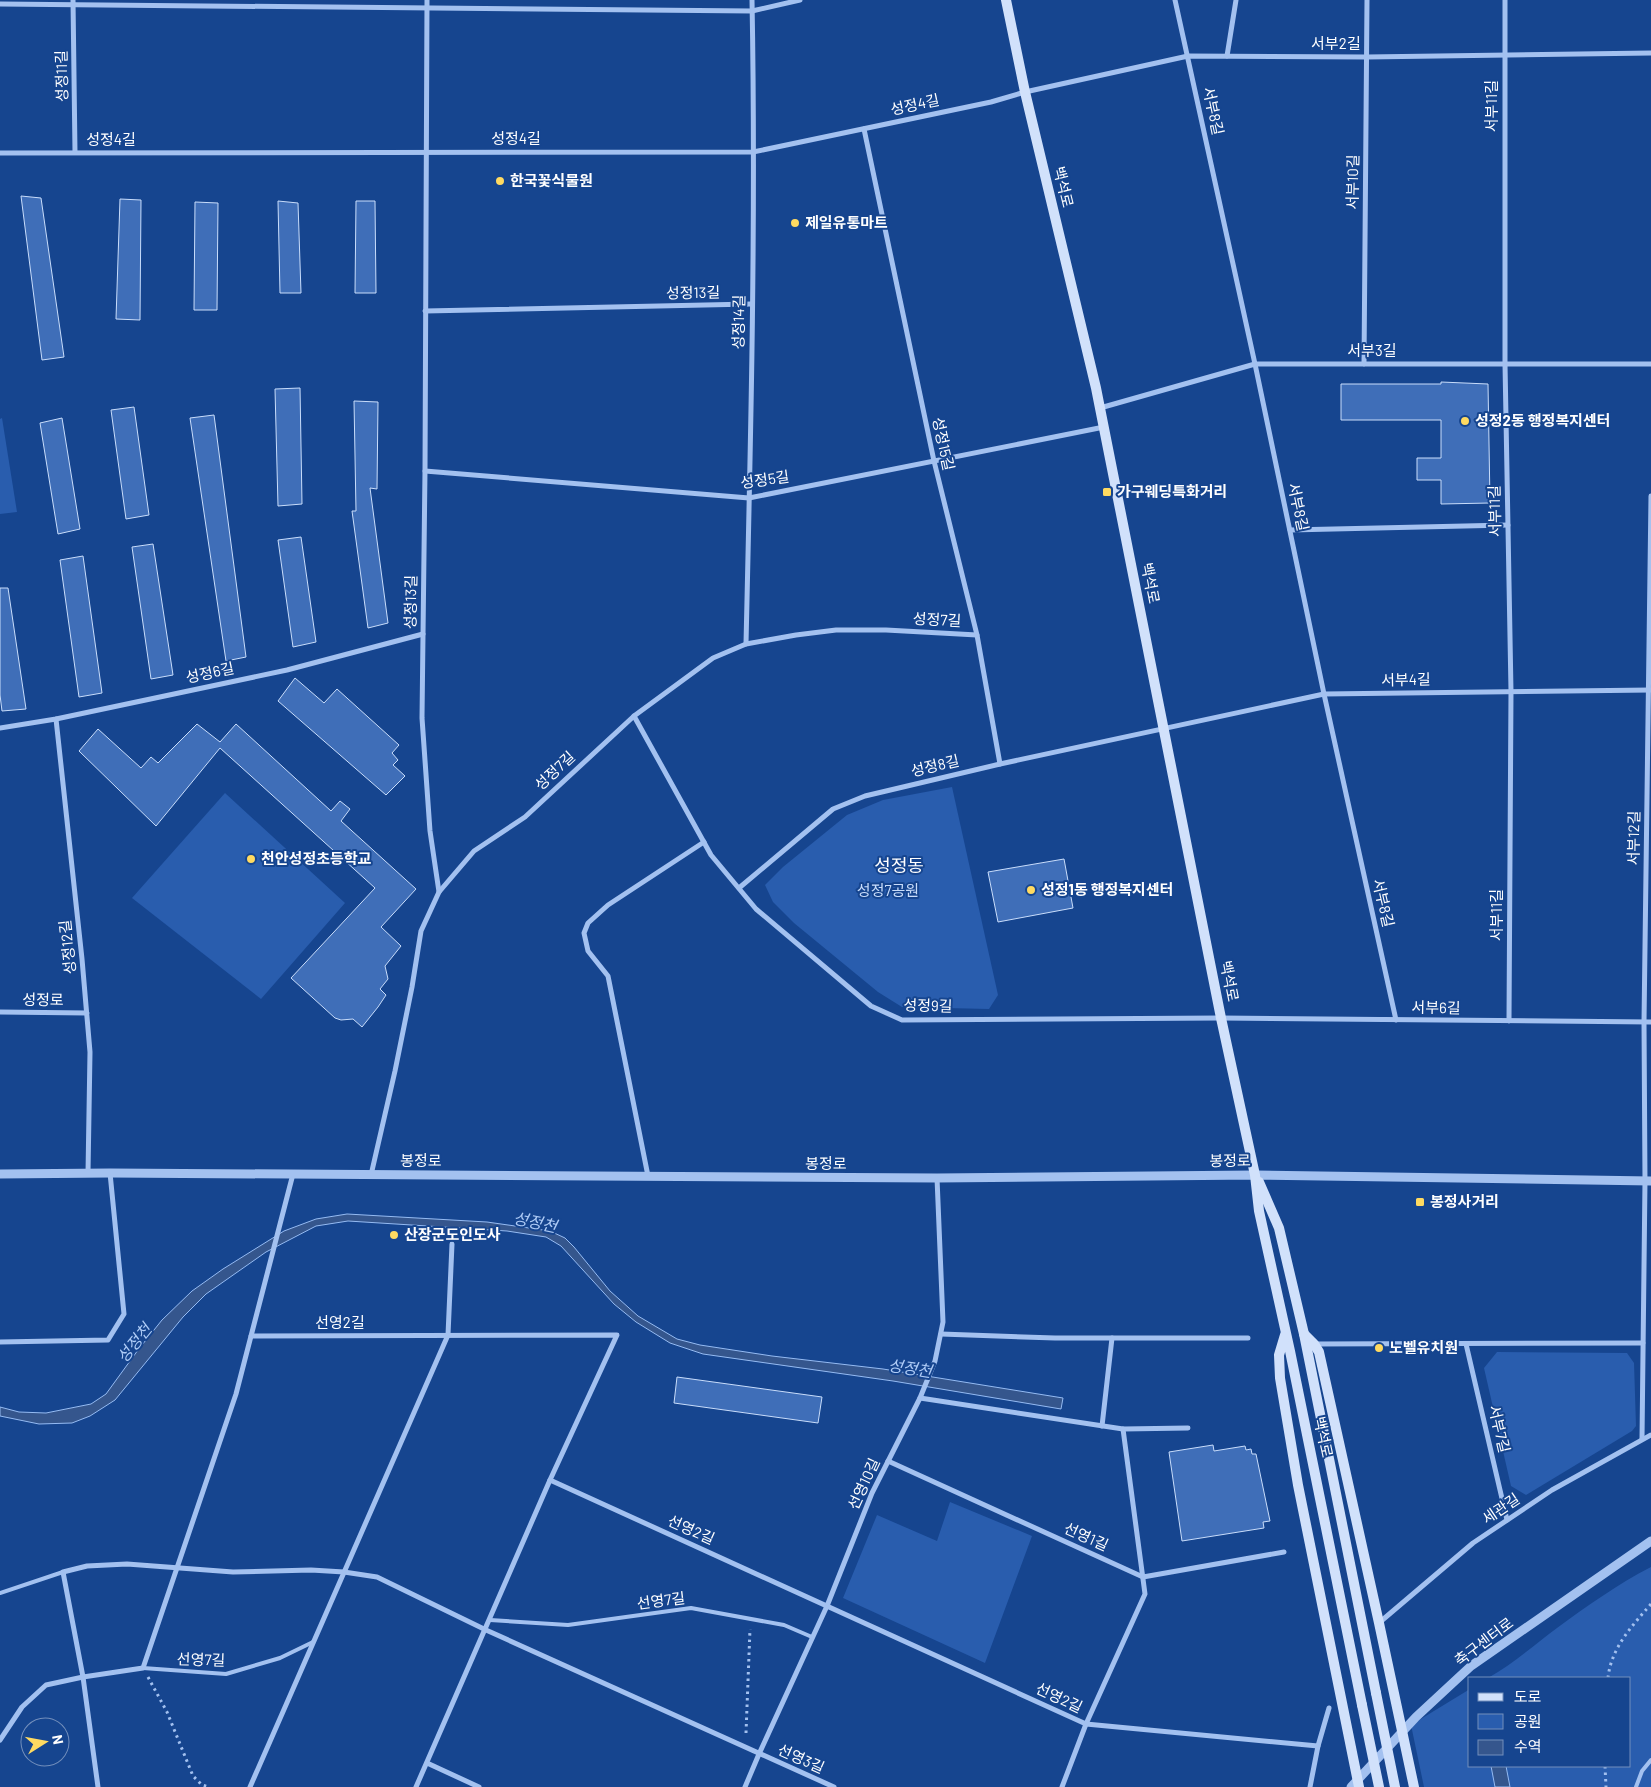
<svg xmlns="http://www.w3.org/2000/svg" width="1651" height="1787" font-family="Barlow,'Noto Sans KR',sans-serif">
<rect width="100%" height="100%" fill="#16458f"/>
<!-- green -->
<g fill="#295dae">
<polygon points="2,418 17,512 0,514 0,419"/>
<polygon points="952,787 998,995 989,1009 902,1007 878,992 794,923 773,902 765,885 783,867 847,815 883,800"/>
<polygon points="225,793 345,903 261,999 132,898"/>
<polygon points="1497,1352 1627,1353 1634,1363 1636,1426 1632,1431 1526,1495 1511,1486 1484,1368"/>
<polygon points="950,1502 1032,1536 985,1663 843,1598 877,1515 937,1541"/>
<path d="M1651,1567V1787H1424L1411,1725L1470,1689V1766H1630V1678H1488C1513,1664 1534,1645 1557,1628C1587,1606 1618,1584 1651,1567Z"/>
</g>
<!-- water -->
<g fill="#35568d" stroke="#95bbf3">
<polygon points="347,1214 487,1222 550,1231 565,1238 574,1247 610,1291 638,1316 677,1339 700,1345 772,1356 883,1369 1063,1398 1061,1409 893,1381 703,1354 670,1343 636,1322 614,1304 561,1246 546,1237 507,1231 348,1221 316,1226 266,1252 206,1294 183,1317 115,1400 90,1416 72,1423 39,1424 0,1416 0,1407 19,1412 46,1413 91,1404 106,1394 138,1350 162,1320 192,1291 223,1269 284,1231 316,1219"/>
<polygon points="1491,1766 1506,1766 1510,1787 1495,1787"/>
</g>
<!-- building -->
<g fill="#3f6eb8" stroke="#c9ddfb">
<polygon points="21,196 41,198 64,357 42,360"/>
<polygon points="120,199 141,200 140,320 116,319"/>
<polygon points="278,201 298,203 301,293 280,293"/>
<polygon points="356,201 375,201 376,293 355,293"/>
<polygon points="195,202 218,203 217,310 194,310"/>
<polygon points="1441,382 1488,384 1490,503 1441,504 1441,480 1417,480 1417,458 1441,458 1441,420 1341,420 1341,384 1441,384"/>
<polygon points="300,388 302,504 278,506 275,389"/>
<polygon points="354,401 378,402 377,489 370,488 388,623 368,628 352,511 356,511"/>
<polygon points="134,407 149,515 126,519 111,410"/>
<polygon points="214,415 246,657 226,661 190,418"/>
<polygon points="62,418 80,529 58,534 40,423"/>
<polygon points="301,537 316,642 293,647 278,540"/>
<polygon points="153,544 173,675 151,679 132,547"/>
<polygon points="83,556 102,693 79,697 60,560"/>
<polygon points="0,588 8,588 26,709 2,711 0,695"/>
<polygon points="295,678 324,703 337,689 399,745 392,753 398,760 393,765 405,776 386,795 278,701"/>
<polygon points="197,724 220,742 236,724 331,811 340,801 350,809 341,821 416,889 381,927 401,946 385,966 388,979 380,989 386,995 378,1007 362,1027 353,1019 341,1020 335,1018 291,978 375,888 220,748 156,826 79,751 98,729 141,768 151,757 158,763"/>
<polygon points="1064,859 1073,908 998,922 988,872"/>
<polygon points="677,1377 822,1397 818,1423 674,1403"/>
<polygon points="1213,1445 1214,1451 1245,1446 1246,1450 1251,1449 1252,1454 1256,1454 1270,1521 1263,1522 1264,1528 1182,1541 1169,1452"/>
</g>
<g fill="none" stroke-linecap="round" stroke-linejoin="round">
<!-- path -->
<g stroke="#a3c1f0" stroke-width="3" stroke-dasharray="2.5 4" stroke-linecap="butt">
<polyline points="148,1677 167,1712 193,1776 202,1785 209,1787"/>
<path d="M1608,1678C1611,1648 1632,1626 1651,1604"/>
<polyline points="746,1733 750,1629"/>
<polyline points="1605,1766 1606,1787"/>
</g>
<!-- service -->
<g stroke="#a3c1f0" stroke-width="4">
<polyline points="0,1593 63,1572"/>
<polyline points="490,1620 568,1625 691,1608 784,1625 812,1637"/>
<polyline points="143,1668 226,1674 280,1658 313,1642"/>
<polyline points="1636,1787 1642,1771 1651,1760"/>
</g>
<!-- minor -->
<g stroke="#a3c1f0" stroke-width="5">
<polyline points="73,0 75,152"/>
<polyline points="427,0 425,471 422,718 430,831 439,892"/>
<polyline points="1175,0 1255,364 1324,694 1396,1020"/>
<polyline points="1505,0 1505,364 1511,691 1509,1021"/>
<polyline points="0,4 752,11 800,0"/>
<polyline points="1227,56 1236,0"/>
<polyline points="864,129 934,461 977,635 1000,764"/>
<polyline points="0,153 753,152 991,102 1025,92 1188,56 1367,57 1651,53"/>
<polyline points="425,311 751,304"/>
<polyline points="1364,364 1367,0"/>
<polyline points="1100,408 1255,364 1651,364"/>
<polyline points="425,471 749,498 1104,427"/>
<polyline points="1290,530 1508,525"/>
<path d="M746,644C751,429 756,215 752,0"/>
<polyline points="634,716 711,855 756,909 871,1006 902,1020 1221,1018 1651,1022"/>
<polyline points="56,719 82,959 90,1052 88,1173"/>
<polyline points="0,728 56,719 287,670 423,634"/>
<polyline points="739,888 833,809 865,796 1000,764 1324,694 1651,690"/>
<polyline points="0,1012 87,1013"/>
<polyline points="371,1175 395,1071 412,987 421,931 439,892 474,851 525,817 634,716 713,658 746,644 796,635 836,630 886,630 977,635"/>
<polyline points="648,1176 608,976 588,951 584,933 588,923 608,905 704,842"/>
<polyline points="941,1334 1055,1338 1248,1338"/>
<polyline points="251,1336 617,1335 550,1480 1086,1724 1318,1746"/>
<polyline points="0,1342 108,1340 124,1314 110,1173"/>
<polyline points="1314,1344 1643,1343"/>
<polyline points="1466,1344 1507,1520"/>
<polyline points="920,1398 1123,1429 1188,1428"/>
<polyline points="1102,1426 1112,1338"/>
<polyline points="1642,1439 1645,1181 1644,1022 1651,496"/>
<polyline points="888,1461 1143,1577 1284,1552"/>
<polyline points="1380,1622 1473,1543 1552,1490 1651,1435"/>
<polyline points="0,1740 22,1707 46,1685 83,1677 143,1668 236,1394 293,1174"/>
<polyline points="427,1763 479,1787"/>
<polyline points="98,1787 83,1677 63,1572 87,1566 127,1564 233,1572 311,1570 344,1572 377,1577 486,1630 834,1787"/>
<polyline points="250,1787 448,1335 452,1244"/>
<polyline points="416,1787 550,1480"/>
<polyline points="745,1787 759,1754 827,1606 872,1493 920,1398 935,1361 943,1322 937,1178"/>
<polyline points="1062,1787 1086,1724 1145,1594 1123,1429"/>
<polyline points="1310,1787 1318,1746 1329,1708"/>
</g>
<!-- tertiary -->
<g stroke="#a3c1f0" stroke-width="9">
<polyline points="0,1174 110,1173 937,1178 1255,1175 1651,1181"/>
<polyline points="1351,1787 1416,1717 1471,1666 1651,1541"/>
</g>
<!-- secondary -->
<g stroke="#d1e1fb" stroke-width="10">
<polyline points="1006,0 1025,92 1096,388 1221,1018 1255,1175 1259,1211 1290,1351 1362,1705"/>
<polyline points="1259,1182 1279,1228 1304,1334 1376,1693"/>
<polyline points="1304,1334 1314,1344 1319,1352 1379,1623 1414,1787"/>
<polyline points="1285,1335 1279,1355 1280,1378 1298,1485 1359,1787"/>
</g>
<!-- secondary-bridge -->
<g stroke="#d1e1fb" stroke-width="10">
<polyline points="1376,1693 1395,1787"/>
<polyline points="1362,1705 1379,1787"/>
</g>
</g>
<!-- markers -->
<g fill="#ffda61" stroke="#16458f" stroke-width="2">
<circle cx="500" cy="181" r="5"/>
<circle cx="795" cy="223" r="5"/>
<circle cx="1465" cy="421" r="5"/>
<rect x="1102" y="487" width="10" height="10" rx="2.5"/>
<circle cx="251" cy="859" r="5"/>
<circle cx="1031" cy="890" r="5"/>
<rect x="1415" y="1197" width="10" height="10" rx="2.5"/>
<circle cx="394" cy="1235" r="5"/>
<circle cx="1379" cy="1348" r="5"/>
</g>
<g text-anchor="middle" stroke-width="4" stroke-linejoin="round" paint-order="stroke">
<!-- street labels -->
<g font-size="15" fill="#fff" stroke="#16458f">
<text x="1336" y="49">서부2길</text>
<text transform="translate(62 76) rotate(-91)" y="5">성정11길</text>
<text transform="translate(915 105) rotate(-12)" y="5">성정4길</text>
<text transform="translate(1492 106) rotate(-90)" y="5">서부11길</text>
<text transform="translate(1213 111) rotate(78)" y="5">서부8길</text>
<text x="516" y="144">성정4길</text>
<text x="111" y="145">성정4길</text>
<text transform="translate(1353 182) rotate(-89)" y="5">서부10길</text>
<text transform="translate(1063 187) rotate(76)" y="5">백석로</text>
<text transform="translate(693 293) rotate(-1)" y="5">성정13길</text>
<text transform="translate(739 322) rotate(-89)" y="5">성정14길</text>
<text x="1372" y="356">서부3길</text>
<text transform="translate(943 444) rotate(78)" y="5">성정15길</text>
<text transform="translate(765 480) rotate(-8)" y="5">성정5길</text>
<text transform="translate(1298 507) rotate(78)" y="5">서부8길</text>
<text transform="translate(1495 511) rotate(-91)" y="5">서부11길</text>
<text transform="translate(1150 583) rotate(79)" y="5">백석로</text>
<text transform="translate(411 602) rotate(-89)" y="5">성정13길</text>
<text transform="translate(937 620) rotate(3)" y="5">성정7길</text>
<text transform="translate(210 673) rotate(-12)" y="5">성정6길</text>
<text transform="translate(1406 680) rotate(-1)" y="5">서부4길</text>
<text transform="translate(935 766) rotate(-13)" y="5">성정8길</text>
<text transform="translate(555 771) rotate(-43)" y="5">성정7길</text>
<text transform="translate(1634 838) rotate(-89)" y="5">서부12길</text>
<text transform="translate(1383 903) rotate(77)" y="5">서부8길</text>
<text transform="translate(1497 915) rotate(-90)" y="5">서부11길</text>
<text transform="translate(68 947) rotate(-96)" y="5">성정12길</text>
<text transform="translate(1229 981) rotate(79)" y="5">백석로</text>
<text transform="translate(43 1000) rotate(1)" y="5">성정로</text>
<text transform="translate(928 1006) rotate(2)" y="5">성정9길</text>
<text transform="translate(1436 1008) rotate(1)" y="5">서부6길</text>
<text x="421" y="1166">봉정로</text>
<text transform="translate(1230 1161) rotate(-1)" y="5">봉정로</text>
<text x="826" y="1169">봉정로</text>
<text x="340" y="1328">선영2길</text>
<text transform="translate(1499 1429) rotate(77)" y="5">서부7길</text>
<text transform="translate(1323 1437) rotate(78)" y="5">백석로</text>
<text transform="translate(864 1484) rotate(-65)" y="5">선영10길</text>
<text transform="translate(1501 1509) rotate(-34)" y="5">세관길</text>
<text transform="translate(691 1530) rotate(24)" y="5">선영2길</text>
<text transform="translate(1086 1537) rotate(24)" y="5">선영1길</text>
<text transform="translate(661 1601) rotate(-7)" y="5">선영7길</text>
<text transform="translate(1484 1642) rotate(-37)" y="5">축구센터로</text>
<text transform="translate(201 1660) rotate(2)" y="5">선영7길</text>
<text transform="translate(1059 1698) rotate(25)" y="5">선영2길</text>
<text transform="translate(801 1759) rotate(24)" y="5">선영3길</text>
</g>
<!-- poi labels -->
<g font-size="15" font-weight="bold" fill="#fff" stroke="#16458f" text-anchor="start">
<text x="510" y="186">한국꽃식물원</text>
<text x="805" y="228">제일유통마트</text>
<text x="1475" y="426">성정2동 행정복지센터</text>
<text x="1117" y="497">가구웨딩특화거리</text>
<text x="261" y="864">천안성정초등학교</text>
<text x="1041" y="895">성정1동 행정복지센터</text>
<text x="1430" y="1207">봉정사거리</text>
<text x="404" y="1240">산장군도인도사</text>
<text x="1389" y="1353">노벨유치원</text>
</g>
<!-- park labels -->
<g font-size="15" fill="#c9ddfb" stroke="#16458f">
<text x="888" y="896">성정7공원</text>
</g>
<!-- water labels -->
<g font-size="16" font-style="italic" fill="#afccf7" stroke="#16458f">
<text transform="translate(535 1222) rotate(12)" y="6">성정천</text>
<text transform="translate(134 1343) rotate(-51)" y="6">성정천</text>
<text transform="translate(910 1368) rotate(9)" y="6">성정천</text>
</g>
<!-- quarter labels -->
<g font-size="18" fill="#fff" stroke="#16458f">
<text x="899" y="872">성정동</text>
</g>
</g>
<!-- legend -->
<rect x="1468" y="1677" width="162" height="90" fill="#16458f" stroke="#738fbc"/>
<rect x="1478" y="1693" width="25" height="8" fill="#d1e1fb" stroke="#738fbc"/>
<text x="1514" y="1702" font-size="15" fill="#ffffff">도로</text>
<rect x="1478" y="1714" width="25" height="15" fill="#295dae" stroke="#738fbc"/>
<text x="1514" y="1727" font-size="15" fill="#ffffff">공원</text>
<rect x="1478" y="1740" width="25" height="15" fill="#35568d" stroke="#738fbc"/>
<text x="1514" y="1752" font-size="15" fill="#ffffff">수역</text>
<!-- north arrow -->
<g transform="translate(45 1742) rotate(79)"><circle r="24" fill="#16458f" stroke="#738fbc"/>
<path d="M0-4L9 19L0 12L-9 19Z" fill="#ffda61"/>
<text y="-8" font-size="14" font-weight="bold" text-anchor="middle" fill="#ffffff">N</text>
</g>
</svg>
